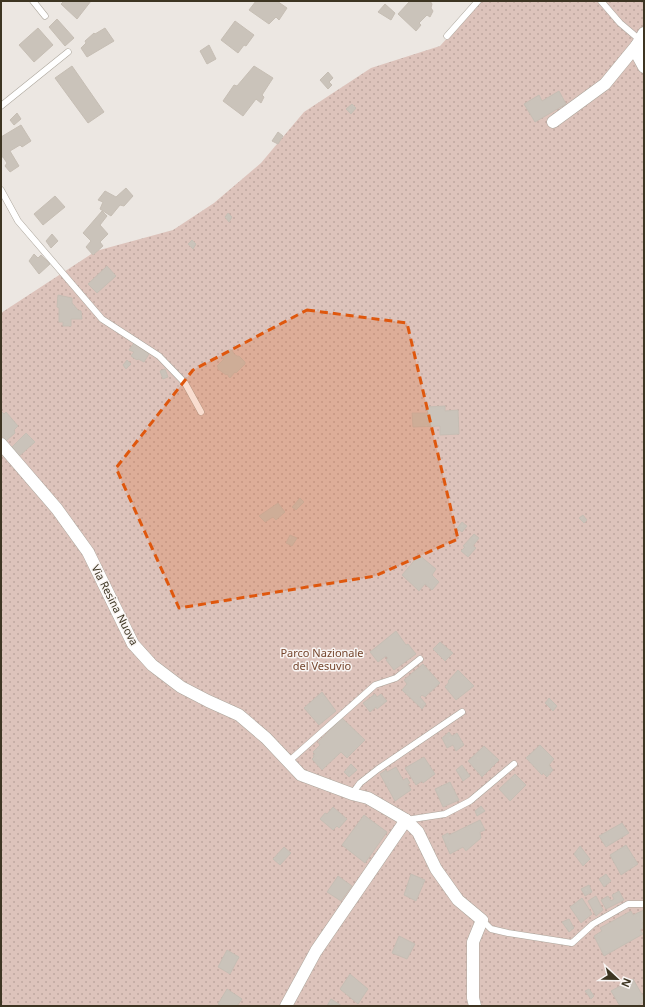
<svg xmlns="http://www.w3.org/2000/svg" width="645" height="1007" font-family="'Noto Sans',sans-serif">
<defs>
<pattern id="park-dots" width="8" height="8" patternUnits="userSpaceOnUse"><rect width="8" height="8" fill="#ddc3bb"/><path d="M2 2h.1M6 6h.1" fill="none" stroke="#bfa8a0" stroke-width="1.8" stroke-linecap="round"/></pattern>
</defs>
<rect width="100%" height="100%" fill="#ece7e2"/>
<!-- park -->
<polygon fill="url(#park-dots)" points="481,1 644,1 644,1006 1,1006 1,313 96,251 173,230 214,203 261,163 304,112 371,68 440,46"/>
<!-- building -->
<g fill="#cac3ba" stroke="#c6beb4">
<polygon points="64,1 91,1 77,19 61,4"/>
<polygon points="256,1 277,1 287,8 279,20 276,17 269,24 249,10"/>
<polygon points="410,1 430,1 432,4 431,8 433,11 430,17 427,15 419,23 421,25 416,31 398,14"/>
<polygon points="385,4 395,13 391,20 378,12"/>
<polygon points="57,19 74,38 65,46 49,27"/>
<polygon points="235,21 254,35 246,46 244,45 238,53 221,40"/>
<polygon points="38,28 53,45 34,62 19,45"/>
<polygon points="105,28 114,41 87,57 81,48 86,43 85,41 94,33 95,34"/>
<polygon points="209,45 216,59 207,64 200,51"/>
<polygon points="72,66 104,112 88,123 55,78"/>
<polygon points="254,66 273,78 262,95 264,97 261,103 256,99 243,116 223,101 234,85 237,86"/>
<polygon points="328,72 333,78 329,82 332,85 328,89 320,80"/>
<polygon points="559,91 566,104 535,122 524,104 539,95 542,101"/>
<polygon points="352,104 356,108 351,114 346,109"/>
<polygon points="17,113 21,119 14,125 10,120"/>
<polygon points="21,125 31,141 22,147 20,145 10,151 19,166 10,172 5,166 7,163 3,157 1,157 1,137"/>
<polygon points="278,132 283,136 278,144 272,141"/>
<polygon points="126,188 133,196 124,206 120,205 111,216 100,209 103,202 98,200 105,191 116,197"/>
<polygon points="55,196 65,207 43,225 34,214"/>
<polygon points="102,211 107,216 100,225 108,234 100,242 103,246 93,255 86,247 91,241 83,233"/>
<polygon points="228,213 232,217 229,222 225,217"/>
<polygon points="52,234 58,241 51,248 46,241"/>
<polygon points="192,240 196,244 193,249 188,244"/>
<polygon points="34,254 38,258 41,255 50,264 39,274 29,261"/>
<polygon points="107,266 116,276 97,293 88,284"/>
<polygon points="58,295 72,298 72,303 78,310 81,311 82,319 71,319 71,326 63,326 63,322 59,322 59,308 57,307"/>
<polygon points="134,343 149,354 144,362 138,359 137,360 131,356 134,352 129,350"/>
<polygon points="228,350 232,350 234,354 237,356 239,356 245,362 245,364 236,373 235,372 230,378 228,376 228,375 227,374 226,375 218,369 218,367 217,366 224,359 222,358"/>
<polygon points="127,360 131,364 126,369 123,365"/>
<polygon points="165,369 168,377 163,379 160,371"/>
<polygon points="445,406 445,411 458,410 459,434 440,435 440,426 413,427 412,413 428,413 427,407"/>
<polygon points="1,411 4,414 6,412 18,426 14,430 15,433 6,441 1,435"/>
<polygon points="26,433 35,442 18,457 10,449"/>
<polygon points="300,498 304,502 296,510 292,507"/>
<polygon points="278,503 285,512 276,520 273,517 265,522 259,516"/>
<polygon points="583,515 587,520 584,523 579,518"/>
<polygon points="462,522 467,526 462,532 457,528"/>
<polygon points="474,534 479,538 473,546 476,548 468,557 461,551 465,547 463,546"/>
<polygon points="290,535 297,538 292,546 286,543"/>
<polygon points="419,555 436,569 432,575 439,582 432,590 425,584 419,591 402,575"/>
<polygon points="396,631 406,645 408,644 416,654 394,670 386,660 388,658 386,656 378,662 370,652"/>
<polygon points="440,642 453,653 445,661 433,649"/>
<polygon points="423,664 440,683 425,697 422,695 420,697 426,704 422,709 402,690 407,684 404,680"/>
<polygon points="458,670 474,686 456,700 445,687 449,682 448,681"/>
<polygon points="322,692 336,711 319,725 304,708"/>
<polygon points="375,694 377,697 381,694 387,701 377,709 376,707 370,712 363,703"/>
<polygon points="549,698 557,706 553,711 545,703"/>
<polygon points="342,718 365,740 347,758 341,752 322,770 312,759 314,757 313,755 315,754 313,752 320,745 318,742"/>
<polygon points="449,732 452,736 457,733 464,745 456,751 453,745 447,748 442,738"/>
<polygon points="540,745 554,759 549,765 553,770 547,777 543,773 542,775 526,758"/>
<polygon points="484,746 499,760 482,777 468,761"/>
<polygon points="424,757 435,774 423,783 422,781 416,785 405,768"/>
<polygon points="351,764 357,770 349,777 344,772"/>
<polygon points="462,765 470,776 463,781 456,770"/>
<polygon points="396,767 403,780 407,778 410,783 408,784 411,790 395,801 380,774 386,770 387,772"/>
<polygon points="515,774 526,785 510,801 499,789"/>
<polygon points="450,782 459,800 443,807 435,789"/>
<polygon points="481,806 485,811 477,816 475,811"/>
<polygon points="333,807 347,819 339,828 337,826 333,830 320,819 325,813 327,814"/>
<polygon points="364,815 387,832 365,863 342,845"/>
<polygon points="480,820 485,830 480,832 481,838 466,851 463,847 450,854 442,836 448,833 449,835"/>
<polygon points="622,823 629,833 606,847 599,836"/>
<polygon points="626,845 638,864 621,875 610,855"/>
<polygon points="580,846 590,859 583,866 574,854"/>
<polygon points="284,847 291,853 280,865 273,859"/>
<polygon points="411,874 425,880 416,901 404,895"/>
<polygon points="606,874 611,881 604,887 599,879"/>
<polygon points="338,876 352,886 341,901 327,892"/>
<polygon points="589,885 592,892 585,896 581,889"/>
<polygon points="619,891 624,900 606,909 601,900 608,896 611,901 614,899 612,895"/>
<polygon points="596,896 603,910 596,916 588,901"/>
<polygon points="582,898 592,914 581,923 570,907"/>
<polygon points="644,910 644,922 642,923 644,927 640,930 643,934 604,956 594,936 602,931 600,928 631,911 633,915"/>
<polygon points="569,919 574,928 569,932 562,922"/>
<polygon points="399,936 415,944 407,959 392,953"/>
<polygon points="227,950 239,957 230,974 218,967"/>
<polygon points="350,974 368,989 358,1004 340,989"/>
<polygon points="633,979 644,998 644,1002 637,1006 620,1006 611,991"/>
<polygon points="227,989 242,999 237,1006 222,1006 218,1004"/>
<polygon points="589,989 594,996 591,999 585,991"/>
<polygon points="331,999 342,1006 327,1006"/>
</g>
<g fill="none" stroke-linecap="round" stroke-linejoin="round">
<!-- service casing -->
<g stroke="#ada79d" stroke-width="7">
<g id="service">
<polyline points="33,1 45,16"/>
<polyline points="601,1 620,23 640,40"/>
<polyline points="447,36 478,1"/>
<polyline points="1,106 68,52"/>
<polyline points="1,190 18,221 102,319 159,356 185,383 201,412"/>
<polyline points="288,762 375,685 396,678 420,659"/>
<polyline points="352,794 360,783 378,769 462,712"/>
<polyline points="406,820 445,814 470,801 514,764"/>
<polyline points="482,920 491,929 508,933 572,943 593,924 628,904 644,904"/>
</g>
</g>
<!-- minor casing -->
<g stroke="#ada79d" stroke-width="13">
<g id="minor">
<polyline points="644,33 637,45 638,56 644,67"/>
<polyline points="553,122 605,84 637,45"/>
<polyline points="1,444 57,509 88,552 133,644 152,665 181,687 208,701 239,715 266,738 301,775 352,794 368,798 406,820 418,832 436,869 458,900 482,920 473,942 473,998 475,1006"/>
<polyline points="286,1006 316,951 406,820"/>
</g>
</g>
<!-- service -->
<use href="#service" stroke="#fff" stroke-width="6"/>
<!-- minor -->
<use href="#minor" stroke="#fff" stroke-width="12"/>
</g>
<!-- marked area -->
<path fill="#df570d" fill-opacity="0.2" stroke="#df570d" stroke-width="3" stroke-dasharray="8 5" stroke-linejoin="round" d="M307,310L407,323L458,539L375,576L179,608L116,468L193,370Z"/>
<g text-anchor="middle" stroke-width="3" stroke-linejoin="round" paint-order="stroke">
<!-- street labels -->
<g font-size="11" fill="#3d3522" stroke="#f9f5f3">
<text transform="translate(115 605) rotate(63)" y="4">Via Resina Nuova</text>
</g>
<!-- park labels -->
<g font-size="11" fill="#74452c" stroke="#f9f5f3">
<text x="322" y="657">Parco Nazionale<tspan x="322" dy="13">del Vesuvio</tspan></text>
</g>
</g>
<!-- border -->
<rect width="645" height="1007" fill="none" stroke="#3d3522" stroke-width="4"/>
<!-- north arrow -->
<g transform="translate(617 979) rotate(112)" stroke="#f9f5f3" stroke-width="3" paint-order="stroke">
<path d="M0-3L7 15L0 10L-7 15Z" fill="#3d3522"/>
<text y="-6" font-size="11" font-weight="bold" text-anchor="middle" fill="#3d3522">N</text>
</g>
</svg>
